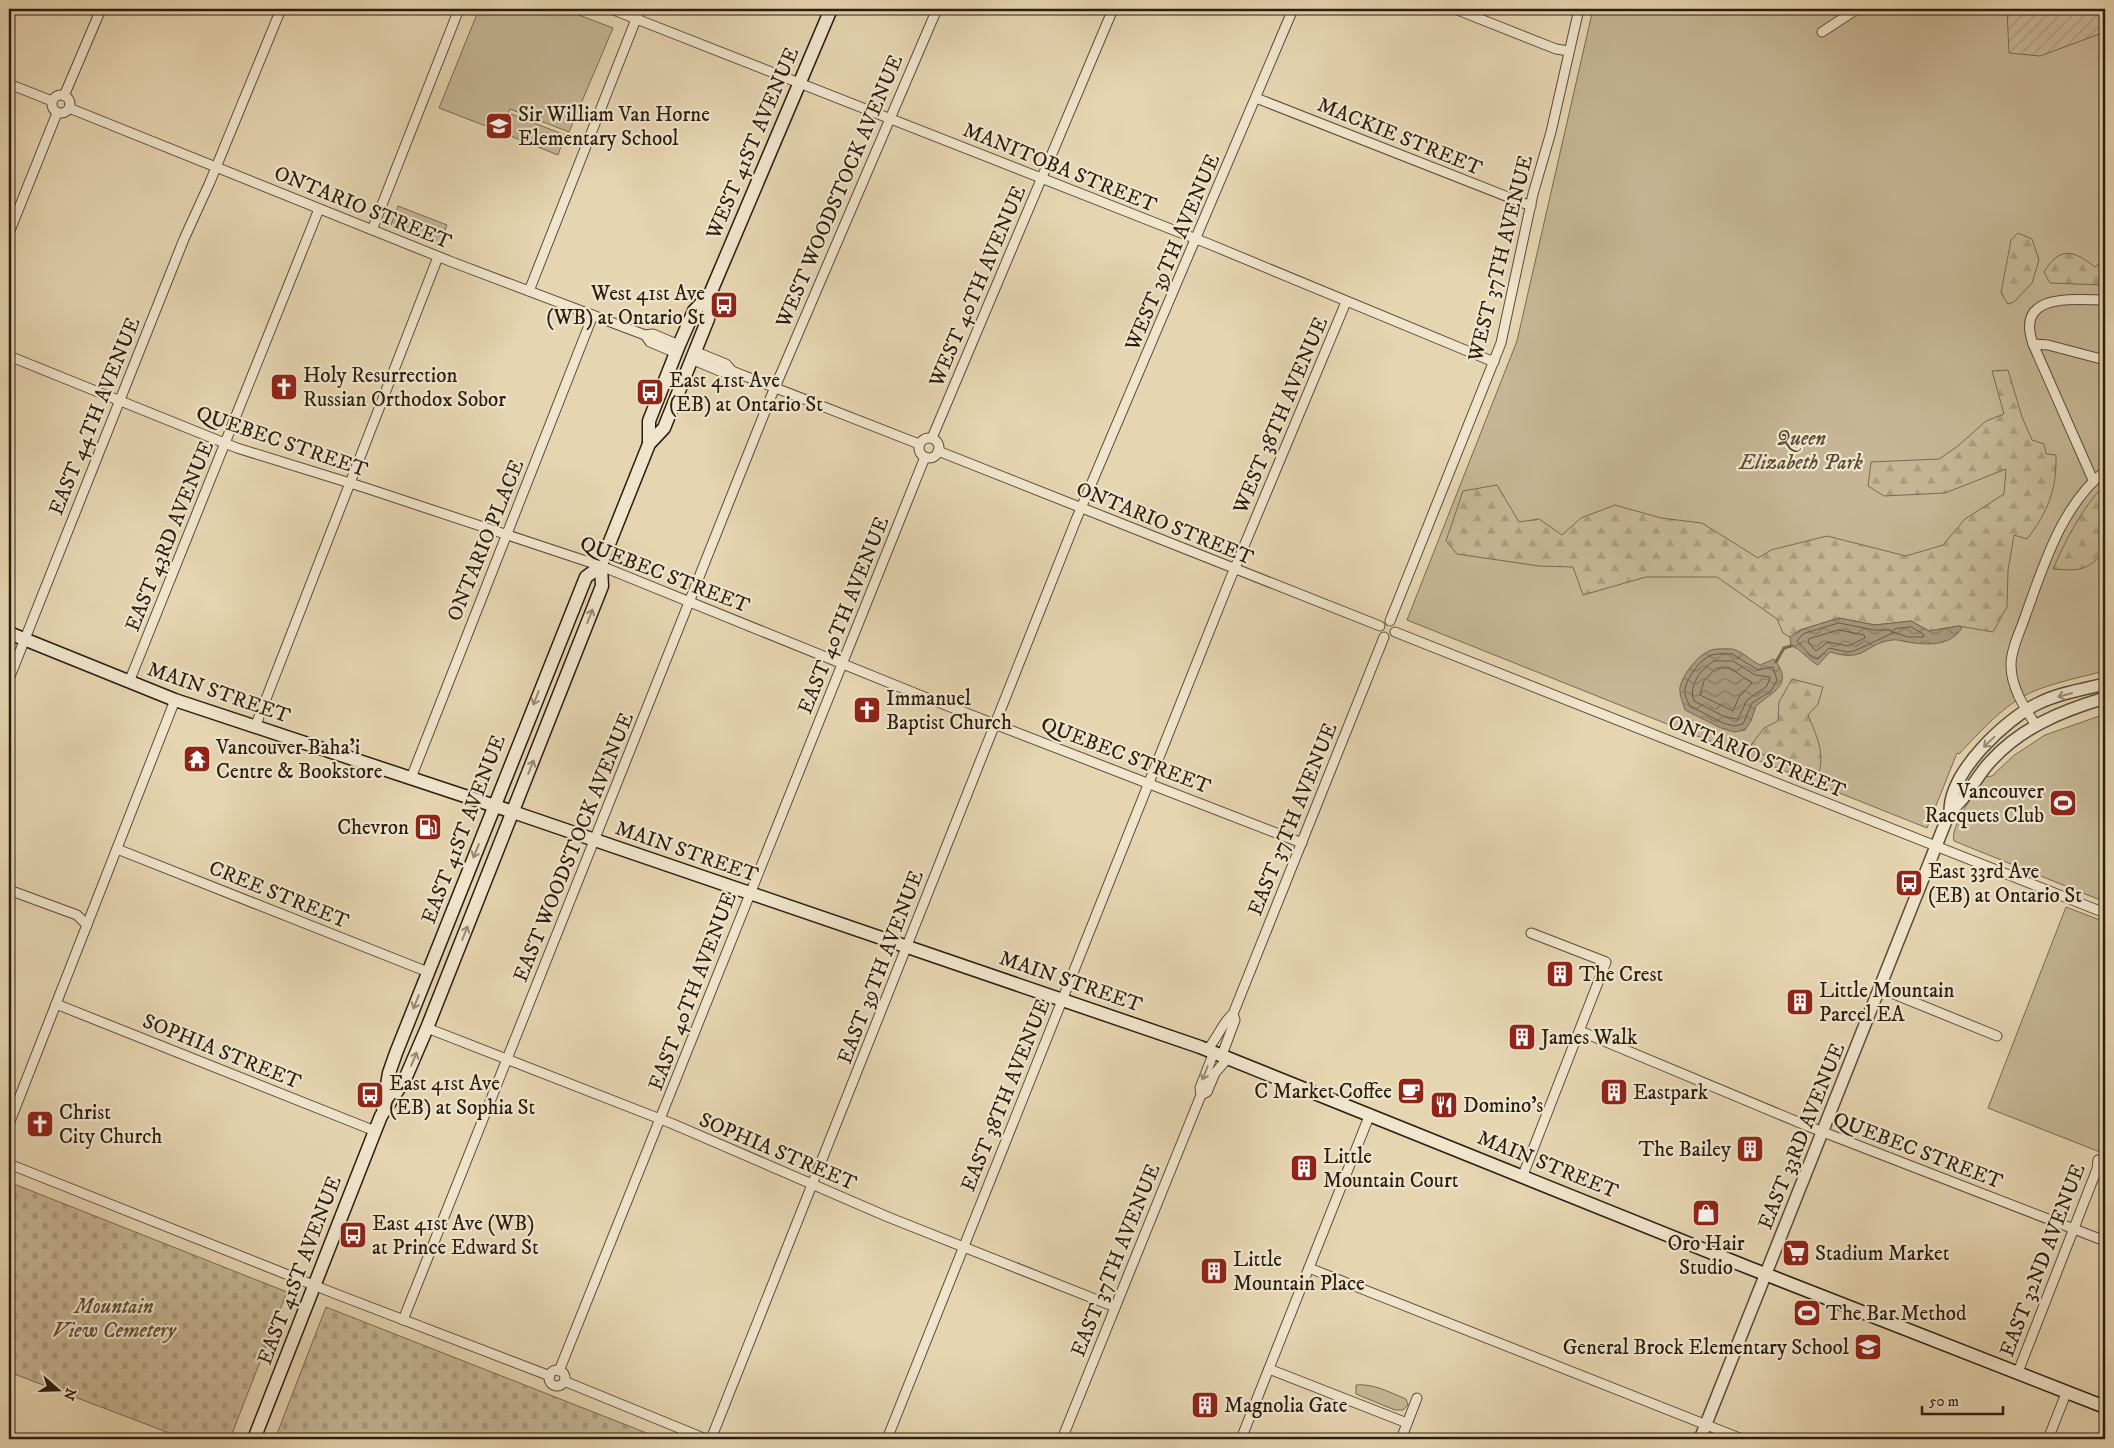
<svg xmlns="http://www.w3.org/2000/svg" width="2114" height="1448" font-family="'IM FELL DW Pica',serif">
<defs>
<pattern id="forest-firs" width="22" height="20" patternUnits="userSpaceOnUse" patternTransform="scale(1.25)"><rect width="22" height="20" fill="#c6b695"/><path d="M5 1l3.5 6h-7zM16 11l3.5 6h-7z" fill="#aa9c7f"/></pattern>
<pattern id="cemetery-stones" width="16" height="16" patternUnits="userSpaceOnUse" patternTransform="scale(1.25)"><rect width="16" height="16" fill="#c6b695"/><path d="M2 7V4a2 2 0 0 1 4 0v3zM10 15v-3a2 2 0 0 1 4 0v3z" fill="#aa9c7f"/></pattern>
<pattern id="garden-furrows" width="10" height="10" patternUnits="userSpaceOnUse" patternTransform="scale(1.25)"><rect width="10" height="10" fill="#c6b695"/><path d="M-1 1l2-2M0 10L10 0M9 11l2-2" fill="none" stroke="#aa9c7f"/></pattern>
<pattern id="water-waves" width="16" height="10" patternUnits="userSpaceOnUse" patternTransform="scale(1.25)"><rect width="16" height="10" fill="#a6967a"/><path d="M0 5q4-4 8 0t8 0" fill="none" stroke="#877a62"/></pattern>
</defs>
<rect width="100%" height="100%" fill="#e6d5b1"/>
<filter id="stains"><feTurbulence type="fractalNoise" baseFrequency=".004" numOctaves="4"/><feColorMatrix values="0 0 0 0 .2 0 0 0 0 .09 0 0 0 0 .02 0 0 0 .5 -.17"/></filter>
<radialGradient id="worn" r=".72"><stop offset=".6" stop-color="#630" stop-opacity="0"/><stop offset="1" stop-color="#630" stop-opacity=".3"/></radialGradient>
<!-- green -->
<g fill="#c6b695" stroke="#786a52">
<polygon points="479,9 563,9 613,28 569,132 510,109 499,131 439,108"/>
<path d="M1593,9H2105V671C2081,677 2057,682 2034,691C2004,704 1981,731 1959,754L1957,753L1927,828L1407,620L1517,341Z"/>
<polygon points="511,114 565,135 558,155 503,133"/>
<polygon points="398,206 447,225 439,244 391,225"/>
<path d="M2105,714V902L1954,841C1949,828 1977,789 1985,777L1992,776L2013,756L2045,735Z"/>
<polygon points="2066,907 2105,922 2105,1154 1988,1108"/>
<path d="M1356,1385C1373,1383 1391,1393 1406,1399L1408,1405L1403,1410H1395L1356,1394Z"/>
</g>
<!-- forest -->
<g fill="url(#forest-firs)" stroke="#786a52">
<polygon points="2018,233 2032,239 2039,260 2032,283 2014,302 2008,304 2001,293 2011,240"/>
<path d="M2105,235V285L2050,283L2044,272C2059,247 2073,249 2095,267L2105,260L2103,237Z"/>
<path d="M2008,370L2022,417L2032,440L2044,444L2046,454L2056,455C2057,489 2048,512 2027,539L2014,535L2008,570L2007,607L1993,632L1959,626L1929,631L1911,621L1875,625L1839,618L1800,630L1790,637L1783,633L1777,619L1717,577H1646L1583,595L1573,567L1539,566L1457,554L1446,541L1463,491L1497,485L1519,522L1539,519L1562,535L1581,518L1615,505L1661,518L1702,523L1758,558L1771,550L1827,536L1906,556L1943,545L1965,519L2004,494L2006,469L1945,493L1884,496L1868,486L1871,462L1939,459L1958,446L1986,421L2004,414L1992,371Z"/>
<path d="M2105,484V550C2087,571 2081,571 2053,569C2067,537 2081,510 2105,484Z"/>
<path d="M1792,679L1823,687L1818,704L1808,715C1816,735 1826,754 1818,775L1748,749L1764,728L1778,721L1779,702Z"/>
</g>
<!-- cemetery -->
<g fill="url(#cemetery-stones)" stroke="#786a52">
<polygon points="9,1182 287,1292 230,1439 185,1439 9,1372"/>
<polygon points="326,1307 662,1439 275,1439"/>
</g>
<!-- garden -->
<polygon fill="url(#garden-furrows)" stroke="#786a52" points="2007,9 2105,9 2105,32 2040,56 2009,53"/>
<!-- water -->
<g fill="url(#water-waves)" stroke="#75664f">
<path d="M1839,618L1875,625L1911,621L1929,631L1959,626L1962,628C1949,647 1928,645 1907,642C1901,641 1897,639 1892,640C1863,644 1867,663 1830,652L1818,665C1808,660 1800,648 1791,646L1790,637L1800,630Z"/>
<path d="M1732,649C1742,651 1750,660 1760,665L1774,659C1795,685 1772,692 1756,706L1751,721L1745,730L1734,732L1721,728L1685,710C1683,703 1679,695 1680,687C1683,674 1697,656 1709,651C1715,648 1725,649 1732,649Z"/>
</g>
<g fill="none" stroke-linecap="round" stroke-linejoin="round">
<!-- shore -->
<g stroke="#685a44" stroke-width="1">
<polygon points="1839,623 1874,630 1891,630 1893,633 1854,651 1847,652 1829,648 1818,659 1810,655 1797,641 1803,634"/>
<polygon points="1911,627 1923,634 1924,637 1908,637 1893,632 1895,629"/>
<polygon points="1839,630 1864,635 1865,638 1848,646 1828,642 1816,651 1808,642 1809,639"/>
<path d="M1732,654L1758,670L1773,667L1777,680L1771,691L1752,703L1743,724L1734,726L1723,723L1690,706C1687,701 1684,694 1685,688C1688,677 1701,658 1712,655C1718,653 1726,654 1732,654Z"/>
<path d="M1714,661H1733L1755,675L1770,677L1767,686L1747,700L1738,719L1725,717L1694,701C1688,685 1701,669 1714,661Z"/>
<polygon points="1717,668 1730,668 1752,683 1739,697 1733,711 1700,695 1704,681"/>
</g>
<!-- stream -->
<polyline stroke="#75664f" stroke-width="3" points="1776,662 1784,648 1791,646"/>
<!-- minor casing -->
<g stroke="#5a4b38" stroke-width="11">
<g id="minor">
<polyline points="611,9 1209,244 1494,362"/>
<polyline points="1455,9 1556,49 1569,51"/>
<polyline points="1822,32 1857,9"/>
<polyline points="9,84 52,101"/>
<circle cx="61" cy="104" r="9"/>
<polyline points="64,96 101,9"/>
<polyline points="1256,98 1531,206"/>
<polyline points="69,108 452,262 645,335 653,334 679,345"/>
<polyline points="372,230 459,9"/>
<polyline points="9,233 57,113"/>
<polyline points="529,291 640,9"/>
<polyline points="645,335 650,342 676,353"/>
<polyline points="2033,344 2048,345 2105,360"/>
<polyline points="694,351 726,364 732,371 919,444"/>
<polyline points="9,356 237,448 366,488 601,566 917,694 1302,843"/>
<polyline points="691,359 722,372 732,371"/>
<circle cx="929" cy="448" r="10"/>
<polyline points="932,438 1113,9"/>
<polyline points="938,451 1380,626"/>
<path d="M2093,480L2033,344C2015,292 2073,300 2105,300"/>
<polyline points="1390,621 1501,343 1533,194 1551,132 1579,9"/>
<polyline points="1395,632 2105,913"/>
<polyline points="9,679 184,239 210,182 281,9"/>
<polyline points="129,682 319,209"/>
<path d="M2035,724C2024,707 2011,687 2011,665C2011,648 2021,630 2026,614C2044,564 2062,505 2105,471"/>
<polyline points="255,727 438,257"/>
<polyline points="411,778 593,315"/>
<polyline points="117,849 428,972"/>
<polyline points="9,890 77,915 87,925"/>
<polyline points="1879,988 1997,1036"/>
<polyline points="56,1004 375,1131"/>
<polyline points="427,1028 673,1124 888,1217 1115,1307"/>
<polyline points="1580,1031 1805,1125 2105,1241"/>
<path d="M1207,1050C1217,1039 1224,1020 1233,1014L1384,637"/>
<polyline points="1222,1055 1235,1020 1233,1014"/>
<polyline points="1201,1095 1207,1092 1215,1073 1228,1058"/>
<polyline points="9,1124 175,700"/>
<polyline points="9,1164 336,1294 550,1376"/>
<polyline points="1523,1175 1606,962 1531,933"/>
<polyline points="1309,1268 1742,1439"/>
<polyline points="403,1320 770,399 937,9"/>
<polyline points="1269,1369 1407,1423"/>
<circle cx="557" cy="1378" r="8"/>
<polyline points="559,1371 925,457"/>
<polyline points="2018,1372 2097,1169 2098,1160"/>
<polyline points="564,1381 706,1439"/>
<polyline points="711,1439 1076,520 1293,9"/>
<polyline points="887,1439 1229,582 1346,302"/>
<polyline points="1062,1439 1201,1095 1200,1088 1214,1052"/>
<polyline points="1241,1439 1370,1114"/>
<polyline points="1401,1439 1417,1398"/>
<polyline points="2048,1439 2067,1391"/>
</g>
</g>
<!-- tertiary casing -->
<g stroke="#5a4b38" stroke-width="14">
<g id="tertiary">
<path d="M1950,811C1966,799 1975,779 1989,763C2020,728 2061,711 2105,698"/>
<path d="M1700,1439L1950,811C1950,772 2005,719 2039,703C2059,693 2084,689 2105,684"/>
</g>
</g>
<!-- secondary casing -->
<g stroke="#2b1d0f" stroke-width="15">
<g id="secondary">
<polyline points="649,444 649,421 679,345 694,311 710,294"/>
<polyline points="9,633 175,700 513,812 1200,1047 1747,1267 2105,1407"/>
<polyline points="383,1108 389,1073 396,1053 586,577 601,566"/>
<polyline points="254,1439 375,1131 381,1116 405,1079 427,1028 602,586 601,566 603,559 649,444 664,428 708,319 710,294 831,9"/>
</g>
</g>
<!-- minor -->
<use href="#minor" stroke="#efe4cc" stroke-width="9"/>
<!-- tertiary -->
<use href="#tertiary" stroke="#efe4cc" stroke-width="11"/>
<!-- secondary -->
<use href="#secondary" stroke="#efe4cc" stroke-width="12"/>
</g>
<!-- one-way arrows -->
<defs><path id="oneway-shaft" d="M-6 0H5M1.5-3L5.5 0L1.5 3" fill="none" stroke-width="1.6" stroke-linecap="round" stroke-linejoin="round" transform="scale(1.25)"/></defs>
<g stroke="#978a77">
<use href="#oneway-shaft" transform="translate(590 616) rotate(-69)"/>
<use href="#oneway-shaft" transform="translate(2065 695) rotate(164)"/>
<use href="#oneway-shaft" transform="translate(536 698) rotate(111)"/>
<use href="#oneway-shaft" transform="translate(1989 742) rotate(137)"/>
<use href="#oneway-shaft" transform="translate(531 767) rotate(-68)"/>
<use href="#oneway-shaft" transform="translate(476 851) rotate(112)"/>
<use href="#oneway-shaft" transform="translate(465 933) rotate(-68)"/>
<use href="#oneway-shaft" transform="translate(416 1002) rotate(112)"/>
<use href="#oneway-shaft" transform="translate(414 1059) rotate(-67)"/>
<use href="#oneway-shaft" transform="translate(1205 1073) rotate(111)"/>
</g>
<!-- icons -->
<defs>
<g id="school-square" transform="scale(1.4375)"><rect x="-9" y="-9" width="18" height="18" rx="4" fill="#8f2418" stroke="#efe4cc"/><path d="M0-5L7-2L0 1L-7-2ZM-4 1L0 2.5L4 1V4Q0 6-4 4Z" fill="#fff"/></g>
<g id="bus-square" transform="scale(1.4375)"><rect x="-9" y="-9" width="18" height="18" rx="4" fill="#8f2418" stroke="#efe4cc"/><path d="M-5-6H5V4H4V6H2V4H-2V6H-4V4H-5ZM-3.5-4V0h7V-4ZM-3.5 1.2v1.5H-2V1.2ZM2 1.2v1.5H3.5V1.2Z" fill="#fff"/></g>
<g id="church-square" transform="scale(1.4375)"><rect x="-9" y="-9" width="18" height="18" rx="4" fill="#8f2418" stroke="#efe4cc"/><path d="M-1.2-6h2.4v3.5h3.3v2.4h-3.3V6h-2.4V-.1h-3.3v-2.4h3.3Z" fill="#fff"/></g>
<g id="temple-square" transform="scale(1.4375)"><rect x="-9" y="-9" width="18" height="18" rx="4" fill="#8f2418" stroke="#efe4cc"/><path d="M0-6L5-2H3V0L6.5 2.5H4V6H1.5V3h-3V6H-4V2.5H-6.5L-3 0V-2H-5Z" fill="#fff"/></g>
<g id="stadium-square" transform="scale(1.4375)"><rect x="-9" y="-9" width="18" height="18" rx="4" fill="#8f2418" stroke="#efe4cc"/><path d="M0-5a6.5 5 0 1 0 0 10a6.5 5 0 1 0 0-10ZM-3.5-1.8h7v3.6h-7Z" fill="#fff"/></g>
<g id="fuel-square" transform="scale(1.4375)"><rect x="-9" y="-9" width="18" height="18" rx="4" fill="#8f2418" stroke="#efe4cc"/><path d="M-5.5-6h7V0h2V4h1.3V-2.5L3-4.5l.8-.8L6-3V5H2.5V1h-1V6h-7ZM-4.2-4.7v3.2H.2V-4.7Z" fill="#fff"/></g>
<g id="building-square" transform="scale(1.4375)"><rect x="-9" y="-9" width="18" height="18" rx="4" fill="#8f2418" stroke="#efe4cc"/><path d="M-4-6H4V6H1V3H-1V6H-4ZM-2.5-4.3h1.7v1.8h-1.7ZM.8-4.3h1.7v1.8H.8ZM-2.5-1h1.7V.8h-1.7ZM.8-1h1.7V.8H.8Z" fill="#fff"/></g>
<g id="cafe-square" transform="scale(1.4375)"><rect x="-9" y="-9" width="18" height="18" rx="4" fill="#8f2418" stroke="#efe4cc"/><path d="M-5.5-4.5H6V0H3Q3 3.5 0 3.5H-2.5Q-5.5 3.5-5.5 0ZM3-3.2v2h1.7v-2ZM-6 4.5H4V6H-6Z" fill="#fff"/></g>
<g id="restaurant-square" transform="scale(1.4375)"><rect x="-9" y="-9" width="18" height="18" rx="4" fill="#8f2418" stroke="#efe4cc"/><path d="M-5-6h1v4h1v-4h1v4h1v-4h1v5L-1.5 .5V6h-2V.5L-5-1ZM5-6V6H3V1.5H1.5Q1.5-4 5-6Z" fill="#fff"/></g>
<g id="shop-square" transform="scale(1.4375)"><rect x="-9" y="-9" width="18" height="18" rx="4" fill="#8f2418" stroke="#efe4cc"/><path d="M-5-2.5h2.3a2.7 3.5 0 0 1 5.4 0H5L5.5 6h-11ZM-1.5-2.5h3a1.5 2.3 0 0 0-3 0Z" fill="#fff"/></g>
<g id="supermarket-square" transform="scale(1.4375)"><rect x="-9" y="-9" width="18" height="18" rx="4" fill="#8f2418" stroke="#efe4cc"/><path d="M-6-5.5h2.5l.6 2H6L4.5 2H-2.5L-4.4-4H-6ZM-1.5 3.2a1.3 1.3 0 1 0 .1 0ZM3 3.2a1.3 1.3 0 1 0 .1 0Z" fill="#fff"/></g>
</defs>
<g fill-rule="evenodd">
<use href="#school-square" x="499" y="126"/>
<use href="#bus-square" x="724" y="305"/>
<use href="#church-square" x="284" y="387"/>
<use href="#bus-square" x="650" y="392"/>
<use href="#church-square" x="867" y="710"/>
<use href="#temple-square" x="197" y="759"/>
<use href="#stadium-square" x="2063" y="803"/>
<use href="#fuel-square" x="428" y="827"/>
<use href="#bus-square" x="1909" y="883"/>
<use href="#building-square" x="1560" y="974"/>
<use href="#building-square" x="1800" y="1002"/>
<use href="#building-square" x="1522" y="1037"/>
<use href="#cafe-square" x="1411" y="1091"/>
<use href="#building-square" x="1614" y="1092"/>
<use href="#bus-square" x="370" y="1095"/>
<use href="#restaurant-square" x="1444" y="1105"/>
<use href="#church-square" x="40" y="1124"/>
<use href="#building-square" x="1750" y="1149"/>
<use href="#building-square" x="1304" y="1168"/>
<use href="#shop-square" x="1706" y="1213"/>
<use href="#bus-square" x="353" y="1235"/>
<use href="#supermarket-square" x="1796" y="1253"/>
<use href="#building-square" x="1214" y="1271"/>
<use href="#stadium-square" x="1807" y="1313"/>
<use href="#school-square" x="1868" y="1347"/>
<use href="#building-square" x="1205" y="1405"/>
</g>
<g text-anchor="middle" stroke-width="4.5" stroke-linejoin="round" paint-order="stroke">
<!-- poi labels -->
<g font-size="21" fill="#2b1d0f" stroke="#efe4cc" text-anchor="start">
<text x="518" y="121">Sir William Van Horne<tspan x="518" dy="24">Elementary School</tspan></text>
<text x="705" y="300" text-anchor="end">West 41st Ave<tspan x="705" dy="24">(WB) at Ontario St</tspan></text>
<text x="303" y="382">Holy Resurrection<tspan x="303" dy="24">Russian Orthodox Sobor</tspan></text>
<text x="669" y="387">East 41st Ave<tspan x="669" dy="24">(EB) at Ontario St</tspan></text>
<text x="886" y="705">Immanuel<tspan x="886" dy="24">Baptist Church</tspan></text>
<text x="216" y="754">Vancouver Baha'i<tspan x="216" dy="24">Centre &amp; Bookstore</tspan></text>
<text x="2044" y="798" text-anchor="end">Vancouver<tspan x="2044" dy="24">Racquets Club</tspan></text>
<text x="409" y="834" text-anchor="end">Chevron</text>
<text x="1928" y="878">East 33rd Ave<tspan x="1928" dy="24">(EB) at Ontario St</tspan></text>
<text x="1579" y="981">The Crest</text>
<text x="1819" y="997">Little Mountain<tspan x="1819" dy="24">Parcel EA</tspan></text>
<text x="1541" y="1044">James Walk</text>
<text x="389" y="1090">East 41st Ave<tspan x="389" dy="24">(EB) at Sophia St</tspan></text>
<text x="1392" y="1098" text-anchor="end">C Market Coffee</text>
<text x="1633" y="1099">Eastpark</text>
<text x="1463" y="1112">Domino's</text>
<text x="59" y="1119">Christ<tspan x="59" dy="24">City Church</tspan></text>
<text x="1731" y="1156" text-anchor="end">The Bailey</text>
<text x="1323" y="1163">Little<tspan x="1323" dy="24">Mountain Court</tspan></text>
<text x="372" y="1230">East 41st Ave (WB)<tspan x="372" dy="24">at Prince Edward St</tspan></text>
<text x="1706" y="1250" text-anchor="middle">Oro Hair<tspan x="1706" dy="24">Studio</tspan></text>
<text x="1815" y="1260">Stadium Market</text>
<text x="1233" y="1266">Little<tspan x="1233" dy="24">Mountain Place</tspan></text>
<text x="1826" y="1320">The Bar Method</text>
<text x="1849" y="1354" text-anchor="end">General Brock Elementary School</text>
<text x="1224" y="1412">Magnolia Gate</text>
</g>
<!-- street labels -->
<g font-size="21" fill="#2b1d0f" stroke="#efe4cc">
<text transform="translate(1400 136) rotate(22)" y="7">MACKIE STREET</text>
<text transform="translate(752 143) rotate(-67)" y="7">WEST 41ST AVENUE</text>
<text transform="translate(1060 167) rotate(22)" y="7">MANITOBA STREET</text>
<text transform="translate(839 191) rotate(-67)" y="7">WEST WOODSTOCK AVENUE</text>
<text transform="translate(363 207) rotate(22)" y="7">ONTARIO STREET</text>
<text transform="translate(1172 252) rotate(-67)" y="7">WEST 39TH AVENUE</text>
<text transform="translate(1500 258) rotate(-76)" y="7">WEST 37TH AVENUE</text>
<text transform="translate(977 286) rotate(-67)" y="7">WEST 40TH AVENUE</text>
<text transform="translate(1280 415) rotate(-67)" y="7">WEST 38TH AVENUE</text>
<text transform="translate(94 416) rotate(-68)" y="7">EAST 44TH AVENUE</text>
<text transform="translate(282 441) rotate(19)" y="7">QUEBEC STREET</text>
<text transform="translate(1165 523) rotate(22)" y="7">ONTARIO STREET</text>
<text transform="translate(169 536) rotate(-68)" y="7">EAST 43RD AVENUE</text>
<text transform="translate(485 540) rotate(-68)" y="7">ONTARIO PLACE</text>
<text transform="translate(665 574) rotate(21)" y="7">QUEBEC STREET</text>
<text transform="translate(843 615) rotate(-68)" y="7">EAST 40TH AVENUE</text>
<text transform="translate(219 692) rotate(19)" y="7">MAIN STREET</text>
<text transform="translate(1126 755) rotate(21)" y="7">QUEBEC STREET</text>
<text transform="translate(1757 756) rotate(22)" y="7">ONTARIO STREET</text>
<text transform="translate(1292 819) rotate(-68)" y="7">EAST 37TH AVENUE</text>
<text transform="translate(463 829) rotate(-69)" y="7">EAST 41ST AVENUE</text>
<text transform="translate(573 847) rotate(-68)" y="7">EAST WOODSTOCK AVENUE</text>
<text transform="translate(687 851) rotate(19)" y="7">MAIN STREET</text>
<text transform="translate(279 894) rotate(22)" y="7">CREE STREET</text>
<text transform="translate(880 967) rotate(-69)" y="7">EAST 39TH AVENUE</text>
<text transform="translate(1071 981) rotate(19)" y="7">MAIN STREET</text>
<text transform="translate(692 991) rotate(-69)" y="7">EAST 40TH AVENUE</text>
<text transform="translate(222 1051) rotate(22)" y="7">SOPHIA STREET</text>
<text transform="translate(1005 1095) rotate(-68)" y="7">EAST 38TH AVENUE</text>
<text transform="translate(1801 1136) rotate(-68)" y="7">EAST 33RD AVENUE</text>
<text transform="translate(1918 1150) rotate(21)" y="7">QUEBEC STREET</text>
<text transform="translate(778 1151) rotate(23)" y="7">SOPHIA STREET</text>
<text transform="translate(1548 1164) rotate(22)" y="7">MAIN STREET</text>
<text transform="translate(1115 1260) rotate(-68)" y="7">EAST 37TH AVENUE</text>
<text transform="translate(2042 1260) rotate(-69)" y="7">EAST 32ND AVENUE</text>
<text transform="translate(299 1270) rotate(-69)" y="7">EAST 41ST AVENUE</text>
</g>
<!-- park labels -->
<g font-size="21" font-style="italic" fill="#5a4b37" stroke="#efe4cc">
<text x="1801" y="445">Queen<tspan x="1801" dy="24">Elizabeth Park</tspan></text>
<text x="114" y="1313">Mountain<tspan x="114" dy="24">View Cemetery</tspan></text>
</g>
</g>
<!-- margin -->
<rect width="2114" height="1448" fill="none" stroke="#e6d5b1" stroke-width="30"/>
<rect x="10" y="10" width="2094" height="1428" fill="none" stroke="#2b1d0f" stroke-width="2.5"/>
<rect x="15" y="15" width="2084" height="1418" fill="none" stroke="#2b1d0f"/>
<!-- north arrow -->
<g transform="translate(58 1390) rotate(110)" stroke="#efe4cc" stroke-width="4" paint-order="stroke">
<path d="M0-4L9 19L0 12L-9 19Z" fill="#2b1d0f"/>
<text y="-8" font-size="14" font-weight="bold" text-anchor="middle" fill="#2b1d0f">N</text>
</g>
<!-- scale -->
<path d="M1922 1406v8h81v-8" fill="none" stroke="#2b1d0f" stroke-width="2.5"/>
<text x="1929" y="1406" font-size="15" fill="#2b1d0f" stroke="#efe4cc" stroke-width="4" paint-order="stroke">50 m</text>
<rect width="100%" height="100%" filter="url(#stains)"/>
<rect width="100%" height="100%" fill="url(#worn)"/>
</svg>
